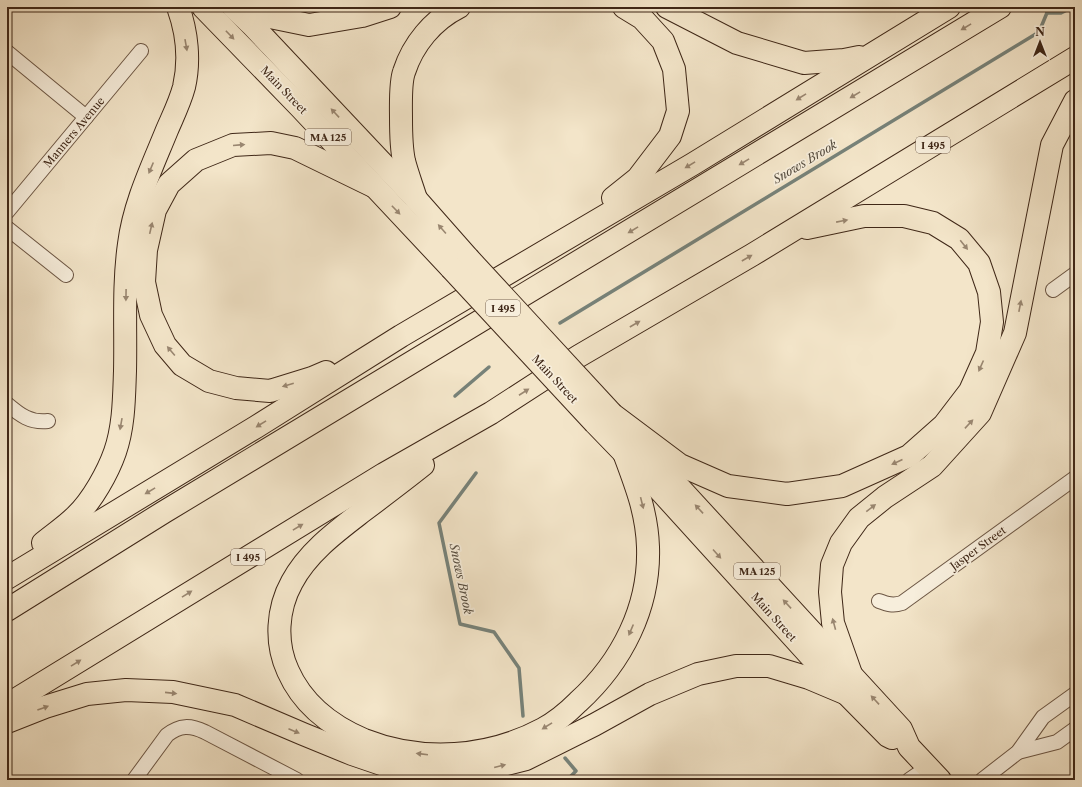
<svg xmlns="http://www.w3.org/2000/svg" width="1082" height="787" font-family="'Libre Caslon Text',serif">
<rect width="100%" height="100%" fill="#f3e5c9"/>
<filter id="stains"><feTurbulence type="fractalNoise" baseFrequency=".005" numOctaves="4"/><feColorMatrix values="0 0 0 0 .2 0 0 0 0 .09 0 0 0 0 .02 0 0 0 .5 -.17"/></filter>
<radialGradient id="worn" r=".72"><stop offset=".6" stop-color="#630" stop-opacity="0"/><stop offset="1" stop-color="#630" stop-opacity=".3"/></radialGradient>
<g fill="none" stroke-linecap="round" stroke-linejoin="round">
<!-- stream -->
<g stroke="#778279" stroke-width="3.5">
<polyline points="1047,13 1061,13 1073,7"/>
<polyline points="560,323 1039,32 1049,8"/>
<polyline points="455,396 489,367"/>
<polyline points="476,473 439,523 460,624 494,632 519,668 523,716"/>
<polyline points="565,758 576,771 567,780"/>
</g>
<!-- minor casing -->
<g stroke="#6c5644" stroke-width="16">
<g id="minor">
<polyline points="7,52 86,117"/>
<polyline points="7,212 141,51"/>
<polyline points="7,228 66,275"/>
<polyline points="1053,290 1075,274"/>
<path d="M7,404C20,415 30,423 48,421"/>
<path d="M879,601C887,604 893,606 902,603L1075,478"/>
<polyline points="1018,752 1057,742 1075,729"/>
<path d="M134,780L167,735C180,725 190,725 205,732L297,780"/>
<polyline points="909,780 928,767"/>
<polyline points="982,780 1018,752 1043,717 1075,694"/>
</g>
</g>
<!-- primary casing -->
<g stroke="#3f2717" stroke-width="24">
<g id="primary">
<polyline points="631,435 901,729 909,747 940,780"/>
<polyline points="624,453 656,486 825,672 888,736 892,738"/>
</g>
</g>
<!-- trunk casing -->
<g stroke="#3f2717" stroke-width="24">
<g id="trunk">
<polyline points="203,7 301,108 451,268"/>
<polyline points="233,7 252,25 416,199 468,258"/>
<polyline points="595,423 624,453"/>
</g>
</g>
<!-- motorway casing -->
<g stroke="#3f2717" stroke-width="24">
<g id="motorway">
<polyline points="248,7 270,17 309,25 362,16 390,7"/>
<polyline points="667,7 737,43 804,63 844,60 859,57"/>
<polyline points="613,198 638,178 670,136 678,111 674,69 663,41 642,18 624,7"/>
<path d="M416,199C412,186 407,173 404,161C401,147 401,132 401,118C401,106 400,83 404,72C413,44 433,20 459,7"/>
<polyline points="326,372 312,378 270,391 236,388 209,381 182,365 165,345 151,315 144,282 146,250 155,210 169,184 196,160 233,145 271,143 295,148 373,186"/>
<polyline points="612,414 680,465 728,486 787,494 842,486 909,456 944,425 970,391 987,353 992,322 989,292 979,263 959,239 933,223 904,216 864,216 807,228"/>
<path d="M423,465C403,481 383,496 363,511C337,531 308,552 292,582C277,609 275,643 288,671C303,705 331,726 364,740C422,763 489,758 543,729C556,722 568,712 578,702C622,662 650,607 648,547C647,513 636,485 624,453"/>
<path d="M43,543C54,534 66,526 76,516C92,501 108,472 115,452C124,426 124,398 125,371C126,329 123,286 129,244C134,204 152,167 167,130C173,116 180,102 184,87C190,61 187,32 178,7"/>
<polyline points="7,578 256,427 401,336 693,164 949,7"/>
<polyline points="7,610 164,512 1000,7"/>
<polyline points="851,674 833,623 830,592 832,565 841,543 859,518 885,497 932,466 980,413 1015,333 1052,145 1075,101"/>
<polyline points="7,705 384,474 491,413 579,356 752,255 1075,58"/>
<polyline points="7,722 45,707 87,694 126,690 173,692 235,705 303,734 352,754 396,769 435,774 471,773 526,759 594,725 650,694 698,674 736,666 769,666 809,678 847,694"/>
</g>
</g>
<!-- minor -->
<use href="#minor" stroke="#f7eedc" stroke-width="14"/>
<!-- primary -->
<use href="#primary" stroke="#f3e5c9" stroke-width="22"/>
<!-- trunk -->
<use href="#trunk" stroke="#f3e5c9" stroke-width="22"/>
<!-- motorway -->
<use href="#motorway" stroke="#f3e5c9" stroke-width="22"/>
<!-- trunk-bridge casing -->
<g stroke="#3f2717" stroke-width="24" stroke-linecap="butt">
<g id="trunk-bridge">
<polyline points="468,258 612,414"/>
<polyline points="451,268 595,423"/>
</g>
</g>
<!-- trunk-bridge -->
<use href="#trunk-bridge" stroke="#f3e5c9" stroke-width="22"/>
</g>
<!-- one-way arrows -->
<defs><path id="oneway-solid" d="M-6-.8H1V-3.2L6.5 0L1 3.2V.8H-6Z"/></defs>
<g fill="#998670">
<use href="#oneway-solid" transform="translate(966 27) rotate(149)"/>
<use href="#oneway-solid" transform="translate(230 35) rotate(46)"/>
<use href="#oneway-solid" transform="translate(186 45) rotate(80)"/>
<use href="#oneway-solid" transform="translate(855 95) rotate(149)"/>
<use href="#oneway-solid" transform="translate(801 97) rotate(148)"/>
<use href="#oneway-solid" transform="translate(335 113) rotate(-133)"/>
<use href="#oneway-solid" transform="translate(239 145) rotate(-5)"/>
<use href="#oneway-solid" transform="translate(744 162) rotate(149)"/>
<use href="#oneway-solid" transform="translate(690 165) rotate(149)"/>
<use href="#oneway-solid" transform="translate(151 168) rotate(113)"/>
<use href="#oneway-solid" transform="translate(396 210) rotate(46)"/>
<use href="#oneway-solid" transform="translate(842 221) rotate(-11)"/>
<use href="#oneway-solid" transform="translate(151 228) rotate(-77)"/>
<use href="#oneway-solid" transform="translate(442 229) rotate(-131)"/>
<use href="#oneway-solid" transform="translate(633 230) rotate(149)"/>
<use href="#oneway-solid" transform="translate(964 245) rotate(51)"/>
<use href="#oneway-solid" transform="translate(747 258) rotate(-30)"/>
<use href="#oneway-solid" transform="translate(126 295) rotate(91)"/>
<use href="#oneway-solid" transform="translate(1020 306) rotate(-79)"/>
<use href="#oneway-solid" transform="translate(635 324) rotate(-30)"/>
<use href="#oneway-solid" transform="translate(171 351) rotate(-130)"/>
<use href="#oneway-solid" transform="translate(981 366) rotate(114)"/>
<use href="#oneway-solid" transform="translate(288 385) rotate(164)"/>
<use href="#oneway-solid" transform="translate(524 392) rotate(-33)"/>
<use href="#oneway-solid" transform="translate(121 424) rotate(100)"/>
<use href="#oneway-solid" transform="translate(261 424) rotate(148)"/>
<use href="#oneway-solid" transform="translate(969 424) rotate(-47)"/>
<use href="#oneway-solid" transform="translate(897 462) rotate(156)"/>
<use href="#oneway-solid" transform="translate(150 491) rotate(149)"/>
<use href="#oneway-solid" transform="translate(642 503) rotate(76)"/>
<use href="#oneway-solid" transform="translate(871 508) rotate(-38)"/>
<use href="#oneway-solid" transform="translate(699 509) rotate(-133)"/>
<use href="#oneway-solid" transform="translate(298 527) rotate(-31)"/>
<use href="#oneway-solid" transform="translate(717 554) rotate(48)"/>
<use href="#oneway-solid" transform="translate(187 594) rotate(-32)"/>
<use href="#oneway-solid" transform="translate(787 604) rotate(-133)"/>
<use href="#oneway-solid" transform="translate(834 624) rotate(-105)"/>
<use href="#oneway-solid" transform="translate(631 630) rotate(113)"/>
<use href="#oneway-solid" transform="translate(76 663) rotate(-32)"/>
<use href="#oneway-solid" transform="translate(171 693) rotate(6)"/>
<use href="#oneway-solid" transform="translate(875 700) rotate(-133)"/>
<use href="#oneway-solid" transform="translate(43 708) rotate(-20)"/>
<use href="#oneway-solid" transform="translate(547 726) rotate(148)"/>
<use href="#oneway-solid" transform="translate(294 731) rotate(23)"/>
<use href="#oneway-solid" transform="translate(422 754) rotate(-173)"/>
<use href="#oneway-solid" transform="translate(500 766) rotate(-14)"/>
</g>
<g text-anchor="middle" stroke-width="3.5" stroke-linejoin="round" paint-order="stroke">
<!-- shield labels -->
<g fill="#f7eedc" stroke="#766352" stroke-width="1">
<rect x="305" y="129" width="46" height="16" rx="3"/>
<rect x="916" y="137" width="34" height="16" rx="3"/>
<rect x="486" y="300" width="34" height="16" rx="3"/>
<rect x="231" y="549" width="34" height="16" rx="3"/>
<rect x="734" y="563" width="46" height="16" rx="3"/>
</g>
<g font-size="10" font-weight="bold" fill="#3f2717">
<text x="328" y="141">MA 125</text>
<text x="933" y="149">I 495</text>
<text x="503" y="312">I 495</text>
<text x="248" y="561">I 495</text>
<text x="757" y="575">MA 125</text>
</g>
<!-- street labels -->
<g font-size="11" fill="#3f2717" stroke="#f7eedc">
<text transform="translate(284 90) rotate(46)" y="4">Main Street</text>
<text transform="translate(74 132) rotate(-50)" y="4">Manners Avenue</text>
<text transform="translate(555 379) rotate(47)" y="4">Main Street</text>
<text transform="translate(978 548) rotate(-36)" y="4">Jasper Street</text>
<text transform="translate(774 617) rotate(48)" y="4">Main Street</text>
</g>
<!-- water labels -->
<g font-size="12" font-style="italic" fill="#564d40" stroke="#f7eedc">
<text transform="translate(805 162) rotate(-31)" y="4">Snows Brook</text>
<text transform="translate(461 579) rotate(78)" y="4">Snows Brook</text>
</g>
</g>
<!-- margin -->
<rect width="1082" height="787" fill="none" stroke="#f3e5c9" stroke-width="24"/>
<rect x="8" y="8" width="1066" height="771" fill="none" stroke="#3f2717" stroke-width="2"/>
<rect x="12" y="12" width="1058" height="763" fill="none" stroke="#3f2717"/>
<!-- north arrow -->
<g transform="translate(1040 42)" stroke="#f7eedc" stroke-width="3" paint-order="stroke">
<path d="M0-3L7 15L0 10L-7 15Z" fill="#3f2717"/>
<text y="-6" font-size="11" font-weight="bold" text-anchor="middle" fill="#3f2717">N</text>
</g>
<rect width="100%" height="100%" filter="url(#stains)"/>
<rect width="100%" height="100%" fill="url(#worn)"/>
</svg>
